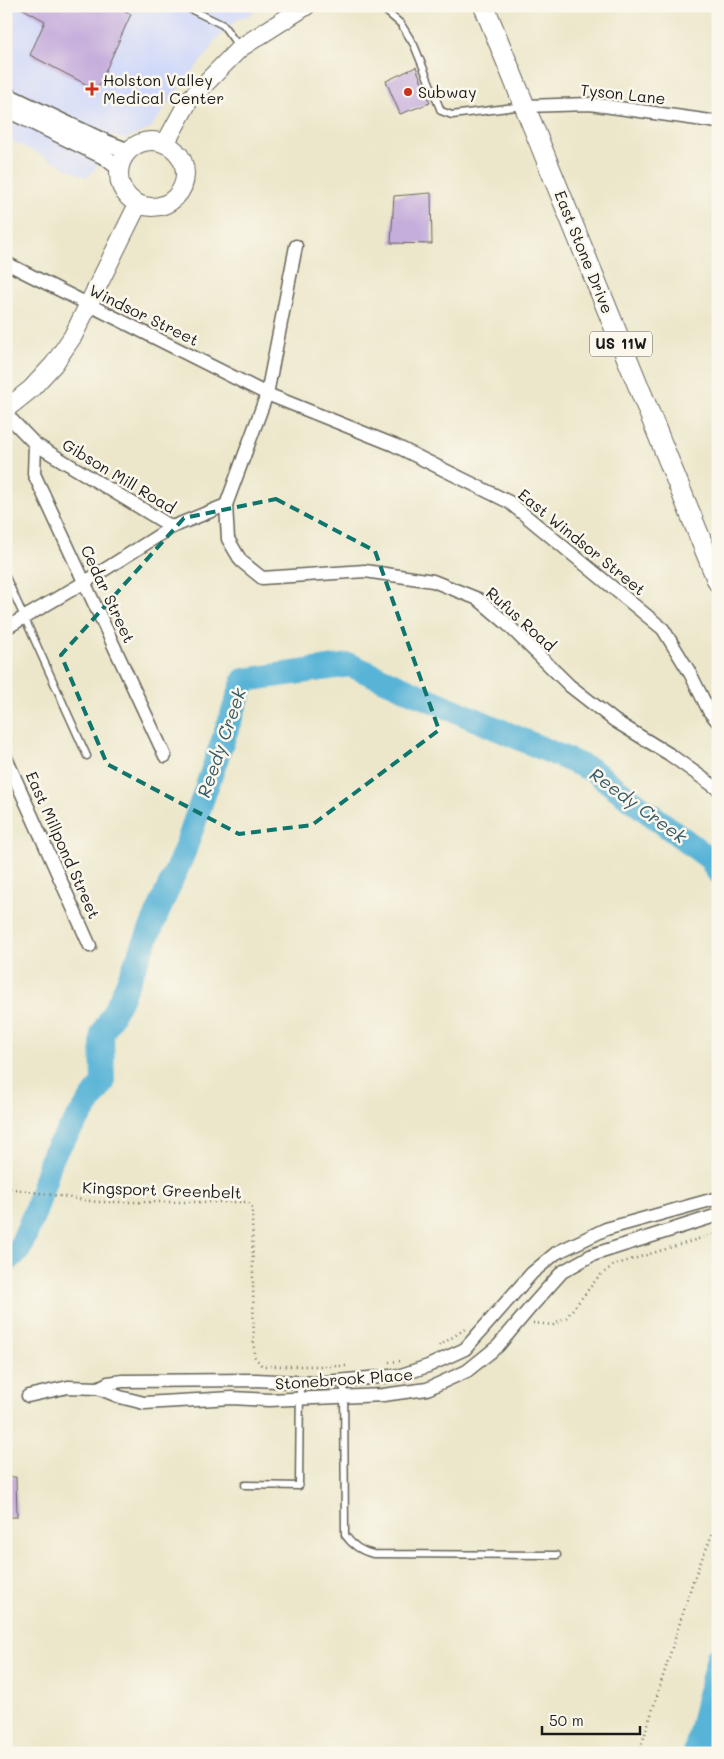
<svg xmlns="http://www.w3.org/2000/svg" width="724" height="1759" font-family="Mali,sans-serif">
<rect width="100%" height="100%" fill="#fbf7ec"/>
<filter id="ink" filterUnits="userSpaceOnUse"><feTurbulence type="fractalNoise" baseFrequency=".02" numOctaves="2"/><feDisplacementMap in="SourceGraphic" scale="10" xChannelSelector="R" yChannelSelector="G"/><feConvolveMatrix kernelMatrix="1 2 1 2 8 2 1 2 1" color-interpolation-filters="sRGB"/></filter>
<filter id="wash" filterUnits="userSpaceOnUse"><feTurbulence type="fractalNoise" baseFrequency=".0096" numOctaves="4" result="noise"/><feDisplacementMap in="SourceGraphic" scale="20" xChannelSelector="R" yChannelSelector="G"/><feGaussianBlur stdDeviation="1.12" result="paint"/><feColorMatrix in="noise" values="0 0 0 0 0 0 0 0 0 0 0 0 0 0 0 0 0 1.4 0 .05"/><feComposite in="paint" operator="in"/></filter>
<g filter="url(#wash)">
<rect width="100%" height="100%" fill="#ece7ca"/>
<!-- built -->
<polygon fill="#d1d9f9" points="6,6 263,6 246,17 239,18 214,42 209,52 189,75 150,129 126,139 114,136 97,166 87,178 6,138"/>
<g fill="none" stroke-linecap="round" stroke-linejoin="round">
<!-- river -->
<g stroke="#59b4d7" stroke-width="24">
<polyline points="6,1262 19,1250 35,1212 53,1154 103,1083 102,1034 119,1002 184,852 244,680 350,665 592,770 710,859 718,872"/>
<polyline points="695,1753 718,1657"/>
</g>
</g>
<g id="blocks">
<!-- building -->
<g fill="#c6aedc">
<polygon points="18,6 116,6 131,14 97,90 30,55 45,21"/>
<polygon points="416,67 430,103 400,114 386,81"/>
<polygon points="431,193 432,244 391,243 394,196"/>
<polygon points="6,1477 16,1477 17,1517 6,1517"/>
</g>
</g>
</g>
<g filter="url(#ink)">
<use href="#blocks" fill-opacity="0" stroke="#656359" stroke-width="1"/>
<g fill="none" stroke-linecap="round" stroke-linejoin="round">
<!-- service casing -->
<g stroke="#656359" stroke-width="9">
<g id="service">
<polyline points="184,6 223,25 239,47"/>
<polyline points="380,6 401,24 414,45 441,111 452,115 523,106"/>
<polyline points="6,577 87,756"/>
<path d="M344,1380L345,1535C352,1545 360,1551 373,1554L557,1555"/>
<polyline points="245,1485 299,1486 300,1382"/>
</g>
</g>
<!-- minor casing -->
<g stroke="#656359" stroke-width="15">
<g id="minor">
<polyline points="525,106 590,104 718,122"/>
<polyline points="6,263 267,394 394,445 509,502 663,629 690,673 709,711 718,722"/>
<polyline points="6,414 35,444 172,527 226,505 267,394 296,246"/>
<polyline points="35,444 34,474 165,756"/>
<polyline points="226,505 228,539 241,561 262,578 365,571 433,581 478,599 505,622 570,686 615,721 669,754 718,789"/>
<polyline points="6,628 85,582 172,527"/>
<polyline points="6,758 90,946"/>
<polyline points="98,1388 108,1383 123,1381 256,1380 315,1383 401,1375 428,1366 465,1349 532,1273 556,1253 606,1229 718,1198"/>
<polyline points="28,1396 68,1387 98,1388 120,1397 144,1403 232,1398 269,1400 383,1395 427,1389 467,1371 498,1346 530,1308 562,1272 592,1255 718,1215"/>
</g>
</g>
<!-- tertiary casing -->
<g stroke="#656359" stroke-width="18">
<g id="tertiary">
<polyline points="6,95 107,143 128,151"/>
<polyline points="6,109 105,157 119,168"/>
</g>
</g>
<!-- secondary casing -->
<g stroke="#656359" stroke-width="20">
<g id="secondary">
<circle cx="152" cy="174" r="33"/>
<polyline points="165,144 189,100 240,48 306,6"/>
<polyline points="6,409 31,389 54,364 73,336 138,204"/>
</g>
</g>
<!-- trunk casing -->
<g stroke="#656359" stroke-width="22">
<polyline id="trunk" points="484,6 718,582"/>
</g>
<!-- path -->
<g stroke="#656359" stroke-width="2.5" stroke-dasharray="1 4" stroke-linecap="butt">
<polyline points="6,1190 8,1188 97,1202 248,1202 252,1207 254,1356 262,1366 349,1366"/>
<polyline points="533,1323 553,1325 566,1318 599,1276 614,1265 718,1233"/>
<polyline points="439,1346 465,1329"/>
<polyline points="389,1362 401,1361"/>
<polyline points="639,1753 693,1581 718,1520"/>
</g>
<!-- service -->
<use href="#service" stroke="#fff" stroke-width="6"/>
<!-- minor -->
<use href="#minor" stroke="#fff" stroke-width="12"/>
<!-- tertiary -->
<use href="#tertiary" stroke="#fff" stroke-width="15"/>
<!-- secondary -->
<use href="#secondary" stroke="#fff" stroke-width="18"/>
<!-- trunk -->
<use href="#trunk" stroke="#fff" stroke-width="20"/>
</g>
</g>
<!-- marked area -->
<path fill="none" stroke="#0f766e" stroke-width="4" stroke-dasharray="10 6" stroke-linejoin="round" d="M276,499L375,551L439,730L312,825L239,834L107,764L61,655L184,518Z"/>
<!-- markers -->
<g fill="#c8321e" stroke="#fbf7ec" stroke-width="2">
<path d="M89.5 81.5h5v5h5v5h-5v5h-5v-5h-5v-5h5z"/>
<circle cx="408" cy="92" r="5"/>
</g>
<g text-anchor="middle" stroke-width="5" stroke-linejoin="round" paint-order="stroke">
<!-- shield labels -->
<rect fill="#fbf7ec" stroke="#5f5e5a" stroke-width="1" x="590" y="331.5" width="62" height="25" rx="4"/>
<g font-size="15" font-weight="bold" fill="#1c1c1c">
<text x="621" y="349">US 11W</text>
</g>
<!-- poi labels -->
<g font-size="16" fill="#1c1c1c" stroke="#fbf7ec" text-anchor="start">
<text x="103" y="86">Holston Valley<tspan x="103" dy="18">Medical Center</tspan></text>
<text x="418" y="98">Subway</text>
</g>
<!-- street labels -->
<g font-size="16" fill="#1c1c1c" stroke="#fbf7ec">
<text transform="translate(623 94) rotate(6)" y="6">Tyson Lane</text>
<text transform="translate(584 252) rotate(68)" y="6">East Stone Drive</text>
<text transform="translate(144 315) rotate(26)" y="6">Windsor Street</text>
<text transform="translate(119 476) rotate(31)" y="6">Gibson Mill Road</text>
<text transform="translate(582 542) rotate(39)" y="6">East Windsor Street</text>
<text transform="translate(108 594) rotate(65)" y="6">Cedar Street</text>
<text transform="translate(521 619) rotate(42)" y="6">Rufus Road</text>
<text transform="translate(63 845) rotate(66)" y="6">East Millpond Street</text>
<text transform="translate(162 1190) rotate(2)" y="6">Kingsport Greenbelt</text>
<text transform="translate(344 1379) rotate(-4)" y="6">Stonebrook Place</text>
</g>
<!-- water labels -->
<g font-size="18" font-style="italic" fill="#345967" stroke="#fbf7ec">
<text transform="translate(222 743) rotate(-71)" y="6">Reedy Creek</text>
<text transform="translate(638 806) rotate(36)" y="6">Reedy Creek</text>
</g>
</g>
<!-- margin -->
<rect width="724" height="1759" fill="none" stroke="#fbf7ec" stroke-width="25"/>
<!-- scale -->
<path d="M542 1726v8h98v-8" fill="none" stroke="#1c1c1c" stroke-width="2.5"/>
<text x="549" y="1726" font-size="15" fill="#1c1c1c" stroke="#fbf7ec" stroke-width="4" paint-order="stroke">50 m</text>
</svg>
